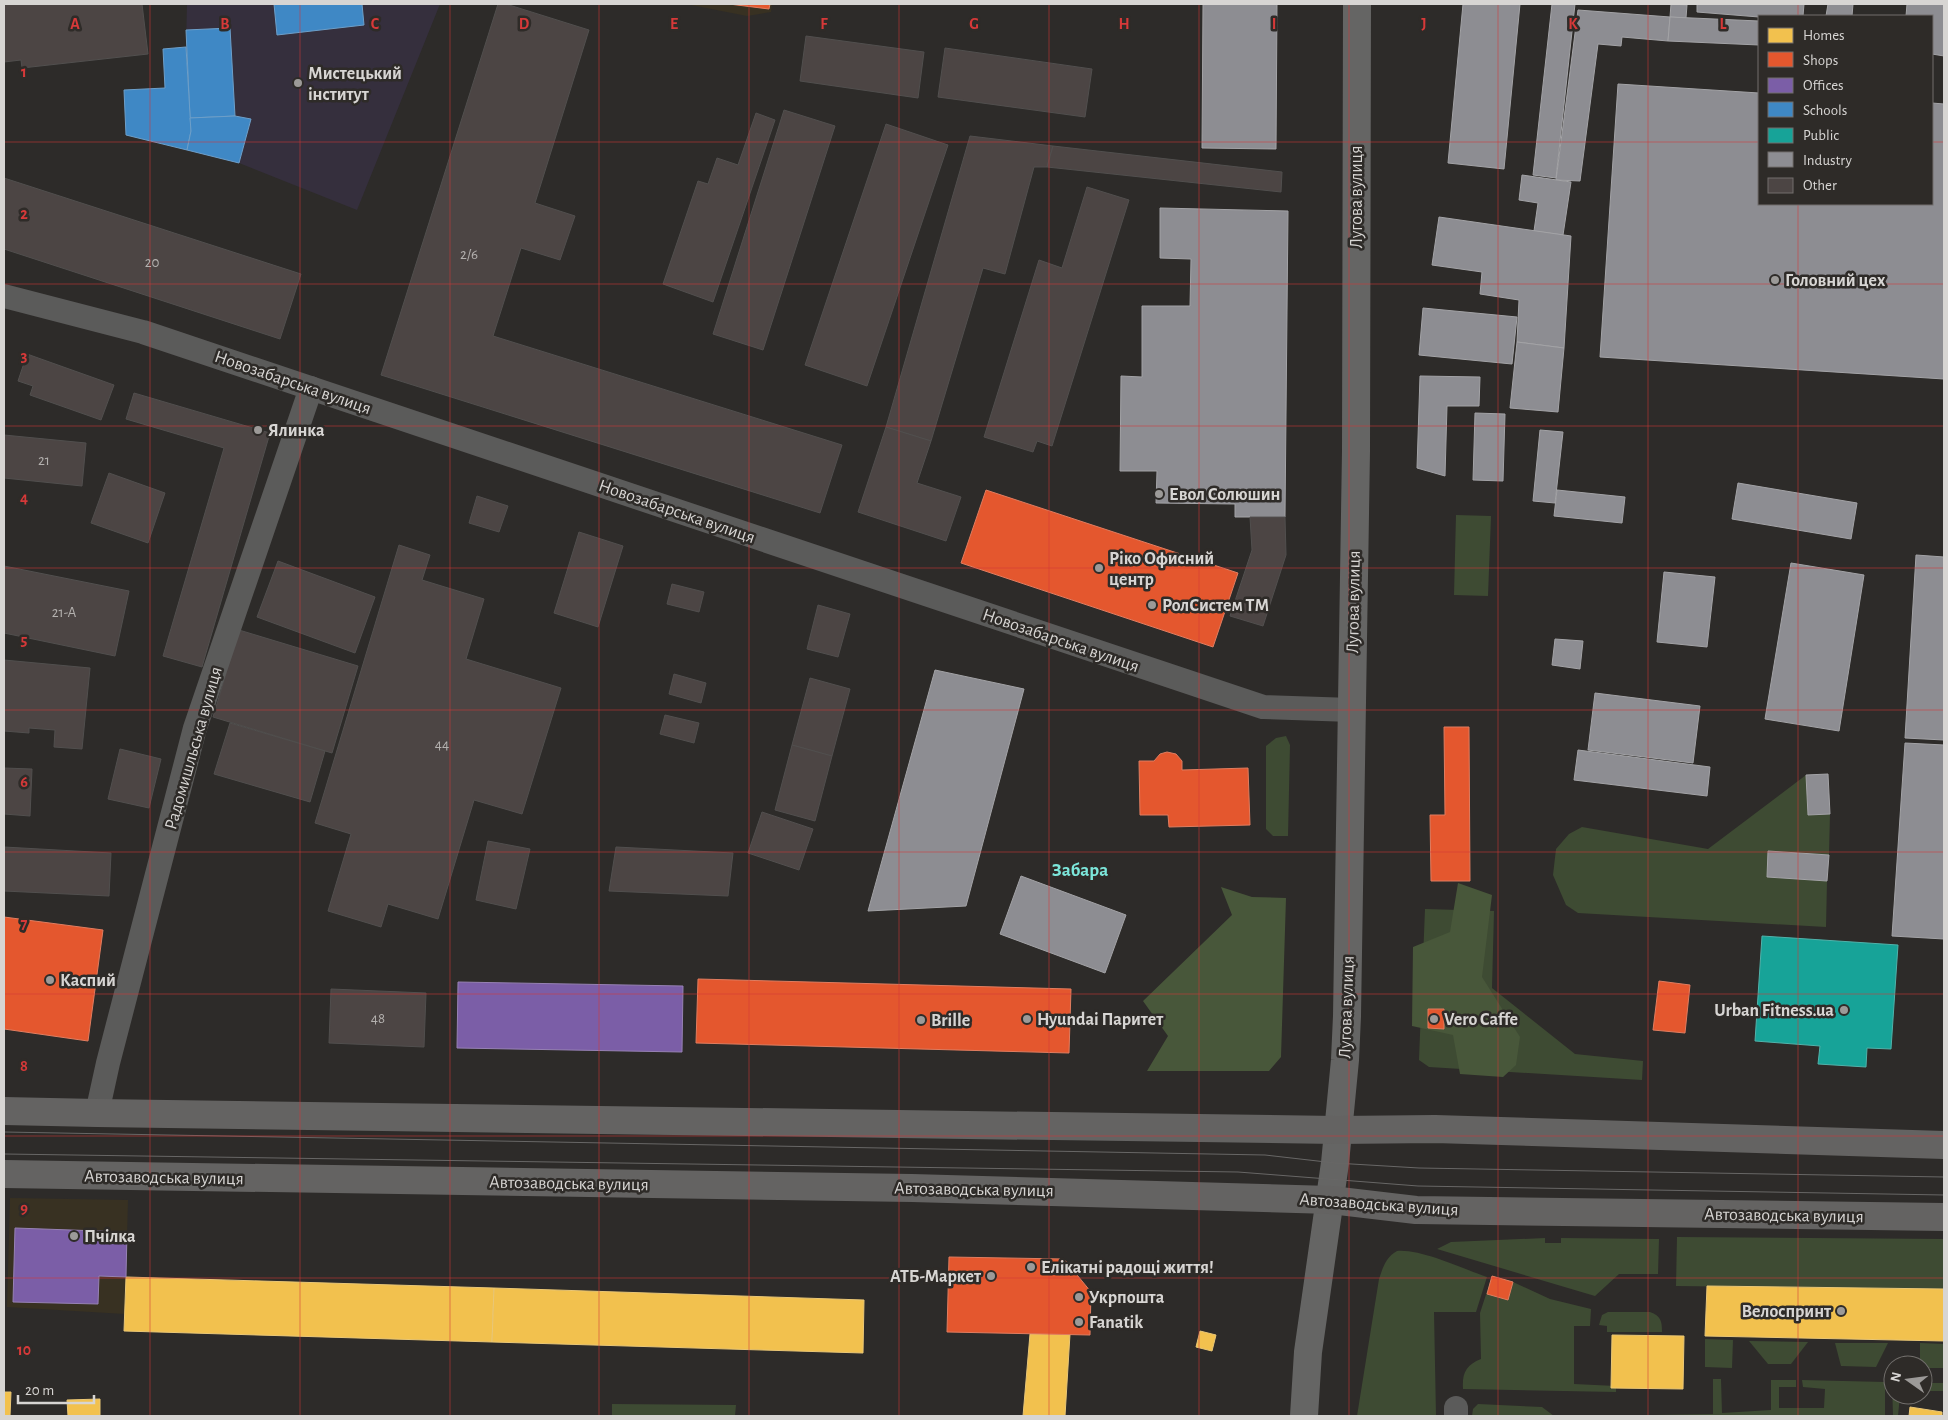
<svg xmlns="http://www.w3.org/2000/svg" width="1948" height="1420" font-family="'Alegreya Sans',sans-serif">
<rect width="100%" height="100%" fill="#2d2b29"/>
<!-- commercial -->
<g fill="#383122">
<polygon points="686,4 772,4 771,12 747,16"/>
<polygon points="10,1198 128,1200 125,1314 7,1307"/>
</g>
<!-- education -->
<polygon fill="#352f3d" points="187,4 440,4 357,210 239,163 187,150 191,131 186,47"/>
<!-- green -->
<g fill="#3e4b33">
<polygon points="1456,515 1491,516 1488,596 1454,595"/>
<polygon points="1286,736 1290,745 1288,836 1273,836 1266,829 1266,746 1276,738"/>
<polygon points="1806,775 1808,815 1830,814 1829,855 1769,852 1767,877 1827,881 1826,927 1578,913 1566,905 1553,875 1556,849 1569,834 1582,827 1708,849"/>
<polygon points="1425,909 1494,911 1492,988 1575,1054 1643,1061 1642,1080 1429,1067 1419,1060"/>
<polygon points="1677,1237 1944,1239 1944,1289 1676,1286"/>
<polygon points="1545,1238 1545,1243 1561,1243 1561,1238 1659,1239 1658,1274 1619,1274 1595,1296 1437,1249 1451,1242"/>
<path d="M1397,1251C1422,1249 1463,1269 1487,1277L1476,1312H1434L1436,1416H1357L1379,1279C1383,1267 1386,1257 1397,1251Z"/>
<path d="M1492,1276L1513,1282L1550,1299L1591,1309L1590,1326H1574V1384L1616,1386V1392L1463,1389C1462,1373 1466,1365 1481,1359L1480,1313Z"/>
<path d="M1608,1312H1650C1661,1316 1662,1321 1662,1332H1607V1326L1599,1325L1602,1315Z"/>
<polygon points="1705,1339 1733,1340 1732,1368 1705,1367"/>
<polygon points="1749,1341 1808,1342 1791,1364 1768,1364"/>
<polygon points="1835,1343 1888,1343 1876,1367 1841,1366"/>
<polygon points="1920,1343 1944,1344 1944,1368 1923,1368 1923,1365 1920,1365"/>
<polygon points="1713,1379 1721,1379 1722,1413 1771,1410 1771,1380 1796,1380 1796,1387 1779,1387 1779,1408 1824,1408 1825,1389 1803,1387 1802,1380 1885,1382 1885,1416 1591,1416 1713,1414"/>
<polygon points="1892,1382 1893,1395 1900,1395 1898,1416 1893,1416"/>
<rect x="1923" y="1383" width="21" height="8"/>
<polygon points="612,1404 736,1405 735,1416 612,1416"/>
<polygon points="1478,1404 1542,1407 1554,1416 1472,1416 1473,1409"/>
</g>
<!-- forest -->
<g fill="#48573a">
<polygon points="1458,883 1492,895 1482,977 1520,1037 1516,1065 1503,1077 1460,1074 1453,1035 1412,1026 1413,947 1450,932"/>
<polygon points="1221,887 1252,897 1286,898 1281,1057 1269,1071 1147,1071 1168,1036 1143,1001 1232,915"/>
</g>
<!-- homes -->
<g fill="#f2c14e" stroke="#eac776">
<polygon points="126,1277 494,1288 492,1342 124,1331"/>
<polygon points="1707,1286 1944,1289 1944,1341 1705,1336"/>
<polygon points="494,1288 864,1300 863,1353 492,1342"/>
<polygon points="1200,1331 1216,1335 1212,1351 1196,1347"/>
<polygon points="1030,1334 1070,1334 1065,1416 1023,1416"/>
<polygon points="1612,1335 1684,1336 1683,1389 1611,1388"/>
<polygon points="4,1392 11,1392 10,1416 4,1416"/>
<polygon points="100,1399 100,1416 68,1416 67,1400"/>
<polygon points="1910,1407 1942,1412 1942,1416 1909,1416"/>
</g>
<!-- shops -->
<g fill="#e4572e" stroke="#e07d60">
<polygon points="729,4 770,4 769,9"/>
<polygon points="986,490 1238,573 1213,647 961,563"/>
<polygon points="1444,727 1469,727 1470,881 1431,881 1430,815 1445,815"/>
<polygon points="1167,752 1176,754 1182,761 1182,770 1248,768 1250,825 1169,827 1168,815 1140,815 1139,761 1154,761 1160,754"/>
<polygon points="4,917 103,930 88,1041 4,1029"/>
<polygon points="698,979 1071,989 1069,1053 696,1043"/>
<polygon points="1659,981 1690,985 1685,1033 1653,1030"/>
<polygon points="1428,1009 1444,1009 1444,1029 1428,1028"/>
<polygon points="949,1257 1064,1259 1091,1292 1090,1335 947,1332"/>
<polygon points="1492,1276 1513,1282 1508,1300 1487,1294"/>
</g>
<!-- offices -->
<g fill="#7b5ea7" stroke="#9782b4">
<polygon points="458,982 683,986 682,1052 457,1048"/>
<polygon points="15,1228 127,1232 126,1277 99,1276 98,1304 13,1302"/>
</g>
<!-- schools -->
<g fill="#3f88c5" stroke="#6d9fc9">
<polygon points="274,4 362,4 364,25 277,35"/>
<polygon points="230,28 235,116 190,118 186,30"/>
<polygon points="186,47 191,131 187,150 126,135 124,90 165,88 163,49"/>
<polygon points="235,116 251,119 239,163 187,150 191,131 190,118"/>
</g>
<!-- public -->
<polygon fill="#17a398" stroke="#51b2aa" points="1762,936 1898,945 1891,1049 1867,1048 1866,1067 1818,1064 1820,1046 1755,1041"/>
<!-- industry -->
<g fill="#8d8d92" stroke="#a3a3a6">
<polygon points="1203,4 1277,4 1276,149 1202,148"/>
<polygon points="1463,4 1520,4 1504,169 1448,163"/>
<polygon points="1552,4 1575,4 1556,178 1533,175"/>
<polygon points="1671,4 1687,5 1686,18 1670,17"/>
<polygon points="1697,4 1804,4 1803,16 1759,17 1697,12"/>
<polygon points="1828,4 1853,4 1852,16 1826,16"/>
<polygon points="1907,4 1944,4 1944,56 1932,54 1932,16 1906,16"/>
<polygon points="1578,10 1670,17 1668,41 1622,37 1621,46 1598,44 1580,181 1556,180"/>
<polygon points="1670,17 1759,21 1759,45 1668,41"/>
<polygon points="1618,84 1759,93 1759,204 1932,204 1932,103 1944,104 1944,379 1600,357"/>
<polygon points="1522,175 1571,182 1563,235 1534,231 1538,203 1519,200"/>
<polygon points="1160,208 1288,211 1285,517 1235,517 1235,504 1156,503 1157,471 1120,471 1121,376 1142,377 1142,306 1190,306 1191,259 1160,258"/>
<polygon points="1439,217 1571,236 1564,348 1517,342 1519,300 1480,294 1482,272 1432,265"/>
<polygon points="1423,308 1517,317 1512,364 1419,355"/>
<polygon points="1517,342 1564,348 1558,412 1510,408"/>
<polygon points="1420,376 1480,377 1479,406 1447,406 1445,476 1417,468"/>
<polygon points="1475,413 1505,414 1503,481 1473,480"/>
<polygon points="1540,430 1563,432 1555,503 1533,501"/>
<polygon points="1738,483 1857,503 1851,539 1732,519"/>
<polygon points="1557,490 1625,497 1622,523 1554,516"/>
<polygon points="1916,555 1944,557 1944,740 1905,738"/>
<polygon points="1791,563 1864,575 1839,731 1765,719"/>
<polygon points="1664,572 1715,577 1707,647 1657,642"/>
<polygon points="1555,639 1583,641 1580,669 1552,665"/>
<polygon points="935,670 1024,689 966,906 868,911"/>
<polygon points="1595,693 1700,706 1693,763 1588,750"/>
<polygon points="1905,743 1944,745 1944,939 1892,936"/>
<polygon points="1578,750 1710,767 1707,796 1574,780"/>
<polygon points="1828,774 1830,814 1808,815 1806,775"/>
<polygon points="1768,851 1829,855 1827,881 1767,877"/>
<polygon points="1021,876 1126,915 1105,973 1000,934"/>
</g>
<!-- building -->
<g fill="#4c4544" stroke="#514f4e">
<polygon points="4,4 142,4 148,54 22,68 21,60 4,62"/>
<polygon points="498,4 506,4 589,30 535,203 575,216 560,260 521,248 493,336 842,445 820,513 381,375"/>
<polygon points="806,36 924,52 918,98 800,81"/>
<polygon points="945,48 1092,69 1085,117 938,97"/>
<polygon points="784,110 835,126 763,350 713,334"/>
<polygon points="756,113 775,120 713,302 663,284 698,181 708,184 717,158 738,165"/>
<polygon points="886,124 948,145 867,386 805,365"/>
<polygon points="970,136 1053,146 1047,167 1034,167 1005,274 983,268 931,441 886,427"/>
<polygon points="1053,146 1282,172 1281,192 1047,167"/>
<polygon points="4,178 301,274 280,339 4,249"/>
<polygon points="1087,187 1129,200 1052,446 1037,441 1033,452 984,437 1039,260 1062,268"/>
<polygon points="27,354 114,385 101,420 30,395 33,386 18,381"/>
<polygon points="134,393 270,433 202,667 163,656 224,448 126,419"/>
<polygon points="886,427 931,441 917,483 961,497 946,541 858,512"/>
<polygon points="4,435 86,443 82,486 4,478"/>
<polygon points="109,473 165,493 148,543 91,523"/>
<polygon points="477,496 508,506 499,532 469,523"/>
<polygon points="1250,517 1285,517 1286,555 1263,626 1230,616 1252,550"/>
<polygon points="579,532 623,546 598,627 554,613"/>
<polygon points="399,545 430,555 422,580 484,599 466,659 561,688 522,814 474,800 438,919 388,904 381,927 328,911 351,834 315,823"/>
<polygon points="278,561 375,597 355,653 257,617"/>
<polygon points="4,566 129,591 115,656 4,633"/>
<polygon points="672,584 704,592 699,612 667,604"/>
<polygon points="818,605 850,614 838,657 807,649"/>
<polygon points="239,630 358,666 332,753 213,717"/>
<polygon points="4,660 90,668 82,749 54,747 55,730 29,728 29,733 4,731"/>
<polygon points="674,674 706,683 701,703 669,694"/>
<polygon points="810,678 850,689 832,756 792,745"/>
<polygon points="665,715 699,723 694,743 660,734"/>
<polygon points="230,723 325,751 310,802 214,774"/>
<polygon points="792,745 832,756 815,821 775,810"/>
<polygon points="120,749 161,759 149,808 108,799"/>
<polygon points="4,768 32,769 30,816 4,814"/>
<polygon points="762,812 813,829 799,870 748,853"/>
<polygon points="488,841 530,849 516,909 476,900"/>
<polygon points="4,847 111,853 109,896 4,891"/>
<polygon points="616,847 733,853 728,896 609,891"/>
<polygon points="331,989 426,993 424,1047 329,1043"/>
</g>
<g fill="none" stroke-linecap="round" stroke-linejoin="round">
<!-- minor -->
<g stroke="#5b5b5a" stroke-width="24">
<polyline points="4,296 143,332 1263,707 1352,710"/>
<polyline points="97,1113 108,1063 195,728 311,388"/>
<polyline points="1456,1416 1456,1408"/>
</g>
<!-- secondary -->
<polyline stroke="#656564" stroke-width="28" points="1304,1416 1308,1352 1335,1163 1345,1060 1347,1016 1356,451 1357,4"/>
<!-- primary -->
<g stroke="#646362" stroke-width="28">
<polyline points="4,1111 97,1113 1337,1130 1435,1129 1944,1145"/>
<polyline points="4,1174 912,1188 1331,1200 1416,1210 1944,1217"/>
</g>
<!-- tram -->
<g stroke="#686766" stroke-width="1">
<polyline points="4,1132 1265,1155 1335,1163 1419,1168 1944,1177"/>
<polyline points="4,1154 1238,1172 1418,1186 1944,1195"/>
</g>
</g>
<!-- grid -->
<path fill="none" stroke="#d63939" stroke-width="1" stroke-opacity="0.55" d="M150,4V1416M300,4V1416M450,4V1416M599,4V1416M749,4V1416M899,4V1416M1049,4V1416M1199,4V1416M1349,4V1416M1498,4V1416M1648,4V1416M1798,4V16M4,142H1759M1932,142H1944M1798,204V1416M4,284H1944M4,426H1944M4,568H1944M4,710H1944M4,852H1944M4,994H1944M4,1136H1944M4,1278H1944"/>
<!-- markers -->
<g fill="#9c9a98" stroke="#2e2b28" stroke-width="2">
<circle cx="298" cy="83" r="5"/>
<circle cx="1775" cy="280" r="5"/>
<circle cx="258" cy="430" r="5"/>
<circle cx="1159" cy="494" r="5"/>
<circle cx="1099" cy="568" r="5"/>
<circle cx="1152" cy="605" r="5"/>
<circle cx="50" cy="980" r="5"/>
<circle cx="1844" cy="1010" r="5"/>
<circle cx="1027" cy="1019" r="5"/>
<circle cx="1434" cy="1019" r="5"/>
<circle cx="921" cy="1020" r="5"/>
<circle cx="74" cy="1236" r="5"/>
<circle cx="1031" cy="1267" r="5"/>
<circle cx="991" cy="1276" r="5"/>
<circle cx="1079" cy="1297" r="5"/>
<circle cx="1841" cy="1311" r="5"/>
<circle cx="1079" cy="1322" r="5"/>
</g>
<g text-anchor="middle" stroke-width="5" stroke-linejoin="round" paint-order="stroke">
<!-- number labels -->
<g font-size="15" fill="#b4b1af">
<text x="469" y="259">2/6</text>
<text x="152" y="267">20</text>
<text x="44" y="465">21</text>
<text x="64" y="617">21-А</text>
<text x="442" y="749">44</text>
<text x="378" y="1023">48</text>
</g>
<!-- poi labels -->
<g font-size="18" font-weight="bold" fill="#d7d5d3" stroke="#2e2b28" text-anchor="start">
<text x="308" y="79">Мистецький<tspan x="308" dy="21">інститут</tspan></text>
<text x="1785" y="286">Головний цех</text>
<text x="268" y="436">Ялинка</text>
<text x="1169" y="500">Евол Солюшин</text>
<text x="1109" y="564">Ріко Офисний<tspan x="1109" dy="21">центр</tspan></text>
<text x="1162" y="611">РолСистем ТМ</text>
<text x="60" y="986">Каспий</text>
<text x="1834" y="1016" text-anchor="end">Urban Fitness.ua</text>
<text x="1037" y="1025">Hyundai Паритет</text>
<text x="1444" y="1025">Vero Caffe</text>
<text x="931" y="1026">Brille</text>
<text x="84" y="1242">Пчілка</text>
<text x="1041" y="1273">Елікатні радощі життя!</text>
<text x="981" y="1282" text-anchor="end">АТБ-Маркет</text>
<text x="1089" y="1303">Укрпошта</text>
<text x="1831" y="1317" text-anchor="end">Велоспринт</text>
<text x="1089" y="1328">Fanatik</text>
</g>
<!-- street labels -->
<g font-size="18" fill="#d7d5d3" stroke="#2e2b28">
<text transform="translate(1356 197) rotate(-90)" y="6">Лугова вулиця</text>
<text transform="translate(293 382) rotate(19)" y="6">Новозабарська вулиця</text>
<text transform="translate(677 511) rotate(19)" y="6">Новозабарська вулиця</text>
<text transform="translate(1353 602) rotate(-89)" y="6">Лугова вулиця</text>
<text transform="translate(1061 640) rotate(19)" y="6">Новозабарська вулиця</text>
<text transform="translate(193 748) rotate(-74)" y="6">Радомишльська вулиця</text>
<text transform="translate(1346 1007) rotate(-88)" y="6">Лугова вулиця</text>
<text transform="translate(164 1177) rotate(1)" y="6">Автозаводська вулиця</text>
<text transform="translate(569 1183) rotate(1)" y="6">Автозаводська вулиця</text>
<text transform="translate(974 1189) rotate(1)" y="6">Автозаводська вулиця</text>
<text transform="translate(1379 1204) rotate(4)" y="6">Автозаводська вулиця</text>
<text transform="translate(1784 1215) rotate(1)" y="6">Автозаводська вулиця</text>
</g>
<!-- neighbourhood labels -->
<g font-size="19" font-weight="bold" fill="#7ce6da" stroke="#2e2b28">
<text x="1080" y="876">Забара</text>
</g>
</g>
<g font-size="16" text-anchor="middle" font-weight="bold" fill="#d63939" stroke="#2e2b28" stroke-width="5" stroke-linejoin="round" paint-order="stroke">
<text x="75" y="29">A</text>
<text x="225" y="29">B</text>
<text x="375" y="29">C</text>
<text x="524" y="29">D</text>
<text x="674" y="29">E</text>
<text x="824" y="29">F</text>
<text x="974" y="29">G</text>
<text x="1124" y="29">H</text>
<text x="1274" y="29">I</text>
<text x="1424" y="29">J</text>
<text x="1573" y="29">K</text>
<text x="1723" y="29">L</text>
<text x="24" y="77">1</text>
<text x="24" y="219">2</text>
<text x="24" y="361">3</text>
<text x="24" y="503">4</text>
<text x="24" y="645">5</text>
<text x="24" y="787">6</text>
<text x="24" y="929">7</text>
<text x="24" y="1071">8</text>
<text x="24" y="1213">9</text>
<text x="24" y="1355">10</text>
</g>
<!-- border -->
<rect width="1948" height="1420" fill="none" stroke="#d7d5d3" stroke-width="10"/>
<!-- legend -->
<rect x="1758" y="15" width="175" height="190" fill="#2e2b28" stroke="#726f6c"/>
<rect x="1768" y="28" width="25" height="15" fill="#f2c14e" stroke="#726f6c"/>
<text x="1803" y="40" font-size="15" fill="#d7d5d3">Homes</text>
<rect x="1768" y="52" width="25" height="15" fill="#e4572e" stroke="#726f6c"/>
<text x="1803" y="65" font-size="15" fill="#d7d5d3">Shops</text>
<rect x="1768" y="78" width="25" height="15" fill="#7b5ea7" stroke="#726f6c"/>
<text x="1803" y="90" font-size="15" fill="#d7d5d3">Offices</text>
<rect x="1768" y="102" width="25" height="15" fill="#3f88c5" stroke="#726f6c"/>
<text x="1803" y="115" font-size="15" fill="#d7d5d3">Schools</text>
<rect x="1768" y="128" width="25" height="15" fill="#17a398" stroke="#726f6c"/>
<text x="1803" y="140" font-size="15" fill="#d7d5d3">Public</text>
<rect x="1768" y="152" width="25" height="15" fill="#8d8d92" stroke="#726f6c"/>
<text x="1803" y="165" font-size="15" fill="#d7d5d3">Industry</text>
<rect x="1768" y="178" width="25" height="15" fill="#4c4544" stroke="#726f6c"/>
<text x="1803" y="190" font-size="15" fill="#d7d5d3">Other</text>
<!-- north arrow -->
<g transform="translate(1908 1380) rotate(284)"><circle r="24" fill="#2e2b28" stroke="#726f6c"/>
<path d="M0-4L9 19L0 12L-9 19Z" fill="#9c9a98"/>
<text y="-8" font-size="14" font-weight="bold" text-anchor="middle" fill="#d7d5d3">N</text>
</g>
<!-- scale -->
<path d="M18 1395v8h76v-8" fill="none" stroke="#d7d5d3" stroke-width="2.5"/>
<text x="25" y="1395" font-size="15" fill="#d7d5d3" stroke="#2e2b28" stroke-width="4" paint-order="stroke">20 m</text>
</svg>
